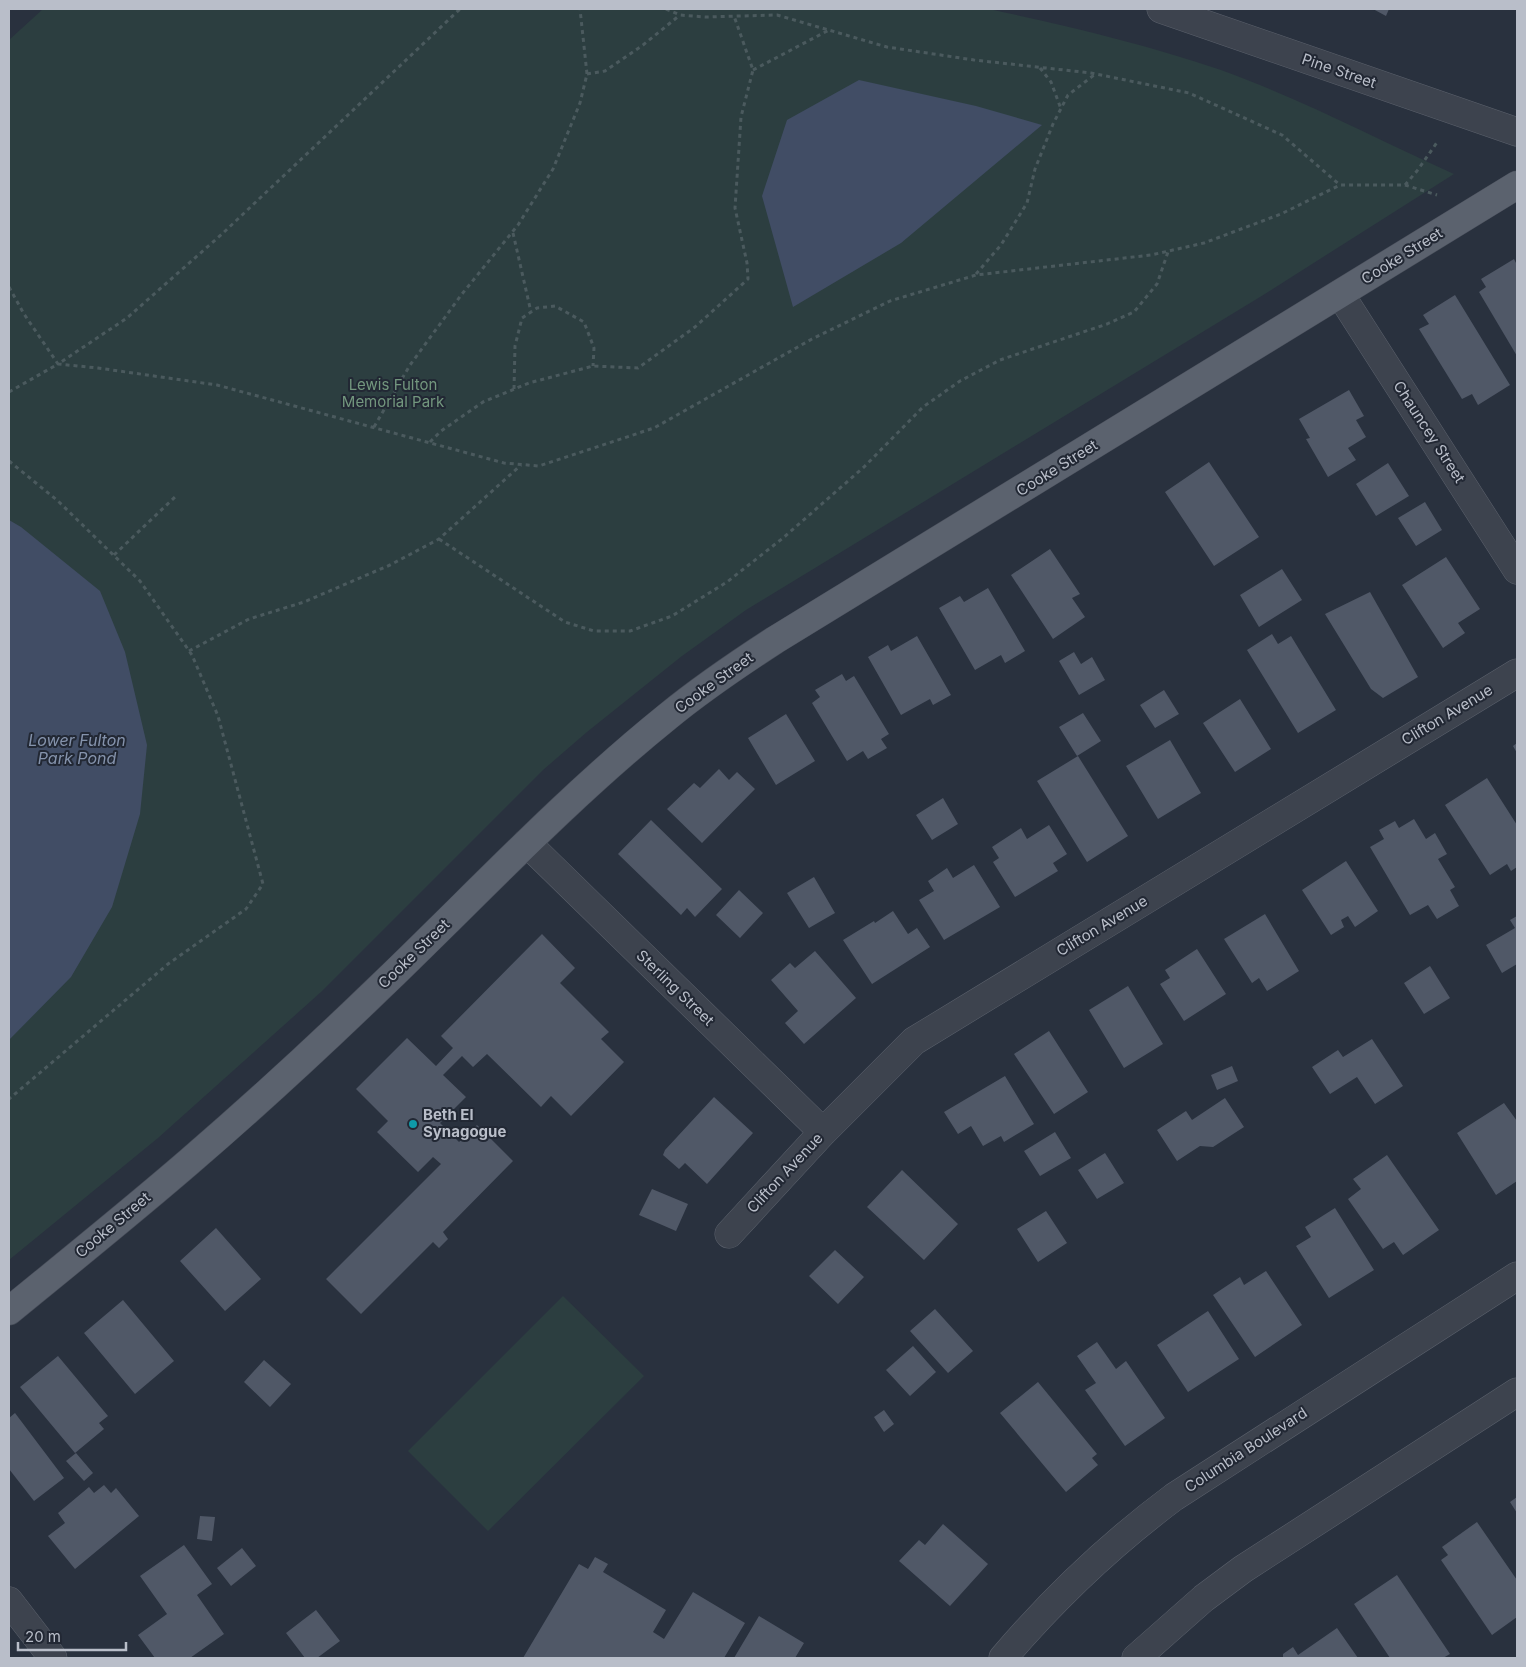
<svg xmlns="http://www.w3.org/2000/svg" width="1526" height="1667" viewBox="0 0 1526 1667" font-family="Inter,sans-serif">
<rect width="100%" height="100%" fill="#29313e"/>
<path fill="#2c3e40" d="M43,9H989C1068,26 1145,44 1221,70C1301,99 1377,139 1454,174L1260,297L746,610L682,656L587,732L543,770L321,992L158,1138L9,1260V40Z
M563,1296L644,1376L488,1531L408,1451Z"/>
<path fill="#414d65" d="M859,80L976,106L1042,125L901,243L793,307L762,196L787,120Z
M9,520L21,527L100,591L125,652L147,745L140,814L112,907L71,977L9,1040Z"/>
<path fill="#505867" d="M1373,9H1389L1386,16Z
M1514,259L1517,265V356L1479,292L1486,287L1481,279Z
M1455,295L1510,385L1478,405L1472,394L1462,399L1419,329L1429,324L1423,315Z
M1349,390L1364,416L1356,420L1366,437L1348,448L1356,460L1328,477L1306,439L1310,438L1299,419Z
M1209,462L1259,537L1214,566L1165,492Z
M1388,463L1409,496L1376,516L1356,484Z
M1425,502L1442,530L1416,546L1398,518Z
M1050,549L1080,594L1072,598L1085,617L1053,639L1011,575Z
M1446,557L1480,609L1458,623L1465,633L1443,648L1402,585Z
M1282,569L1302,600L1259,627L1240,595Z
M988,588L1025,651L1005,663L1001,655L975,670L939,608L960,596L964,602Z
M1370,592L1418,677L1383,698L1371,689L1325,614Z
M1272,634L1278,644L1291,636L1336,710L1298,733L1247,650Z
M917,636L951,695L933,705L930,699L901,715L868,657L888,645L891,651Z
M1074,652L1081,664L1092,657L1105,680L1079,695L1059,661Z
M842,674L846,681L854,676L889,734L881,739L887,748L868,759L863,751L847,761L812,703L820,697L815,690Z
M1164,690L1179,714L1155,728L1140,705Z
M1240,699L1271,749L1235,772L1203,723Z
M1083,713L1101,741L1077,756L1059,727Z
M786,714L815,761L776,785L748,738Z
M1170,740L1201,793L1158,819L1126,766Z
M1517,743V753L1513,746Z
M1078,756L1128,836L1087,862L1037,781Z
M719,769L729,780L737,772L755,789L702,843L667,809L694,783L700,788Z
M1487,778L1517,825V867L1511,871L1507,864L1490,875L1445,805Z
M943,798L958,824L932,840L916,815Z
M1414,819L1426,839L1435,833L1447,854L1438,859L1455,887L1450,890L1459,906L1437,919L1428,905L1410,915L1370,847L1384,839L1379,830L1395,821L1399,828Z
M651,820L722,889L695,917L687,908L681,915L618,854Z
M1049,825L1067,854L1053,863L1058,871L1015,897L993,862L999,858L992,847L1021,828L1027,839Z
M1346,861L1378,911L1355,927L1348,916L1341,920L1344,927L1331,935L1302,890Z
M974,865L1000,907L944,940L919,900L934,891L928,881L947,868L953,878Z
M814,877L835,913L809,928L787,893Z
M739,890L763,913L740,938L716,915Z
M893,911L908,934L917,928L930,947L872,984L843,940L874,921L875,923Z
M1265,914L1299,971L1267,991L1259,978L1252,983L1224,939Z
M1517,916V964L1502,973L1486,945L1515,928L1510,920Z
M542,934L575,968L560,983L609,1032L601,1039L624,1062L571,1116L551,1096L541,1107L487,1054L473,1067L462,1056L443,1075L466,1097L440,1123L459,1142L477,1125L513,1161L443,1232L448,1239L439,1248L433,1242L361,1314L326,1279L441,1164L433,1157L418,1172L377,1132L388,1121L356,1089L407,1038L436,1066L453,1048L441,1036Z
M1197,949L1226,994L1184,1021L1160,984L1170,978L1165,970Z
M815,951L856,998L804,1044L785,1023L798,1011L771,980L790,963L795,968Z
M1430,966L1450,998L1424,1014L1404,983Z
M1128,986L1163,1044L1124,1068L1089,1010Z
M1049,1031L1088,1092L1054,1114L1014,1054Z
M1372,1039L1403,1086L1375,1104L1357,1077L1330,1094L1312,1067L1338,1050L1343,1057Z
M1232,1066L1238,1081L1217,1090L1211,1075Z
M1005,1076L1034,1124L1004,1142L1001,1136L983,1146L971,1126L958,1134L944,1112Z
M714,1097L753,1133L707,1184L685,1163L679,1169L663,1155L665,1150Z
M1225,1098L1244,1127L1213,1147L1200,1146L1177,1161L1157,1130L1186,1111L1192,1120Z
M1504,1103L1517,1121V1181L1496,1195L1457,1133Z
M1055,1132L1071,1158L1040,1176L1024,1151Z
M1105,1153L1124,1183L1097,1199L1078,1170Z
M1387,1155L1439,1230L1403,1255L1394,1242L1383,1249L1348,1199L1361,1189L1353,1179Z
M902,1170L958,1224L924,1260L867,1207Z
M652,1189L688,1204L676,1231L639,1215Z
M1335,1208L1374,1270L1329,1298L1296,1246L1311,1237L1305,1227Z
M1046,1211L1067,1243L1038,1262L1017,1229Z
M216,1228L261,1279L225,1311L180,1261Z
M835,1250L864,1277L838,1304L809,1276Z
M1266,1271L1302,1325L1255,1357L1213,1295L1240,1277L1244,1285Z
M123,1300L174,1361L135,1394L84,1333Z
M935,1309L973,1351L948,1373L910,1331Z
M1208,1311L1239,1359L1188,1392L1157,1345Z
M1097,1342L1116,1369L1126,1361L1165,1418L1125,1446L1085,1390L1096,1383L1077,1356Z
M913,1346L936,1372L910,1396L886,1370Z
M58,1356L108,1416L99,1423L104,1429L75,1453L20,1387Z
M264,1360L291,1384L270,1407L244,1382Z
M1038,1382L1097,1454L1092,1458L1098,1465L1066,1492L1000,1413Z
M884,1410L894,1424L884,1432L874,1417Z
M15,1413L64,1478L34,1501L9,1469V1418Z
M76,1453L93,1473L84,1481L66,1461Z
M104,1485L111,1493L116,1488L139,1516L75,1569L48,1536L65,1523L58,1513L89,1487L94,1493Z
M1517,1497V1513L1510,1502Z
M200,1516L215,1517L212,1541L197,1539Z
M1477,1522L1517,1580V1617L1492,1635L1441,1560L1448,1555L1442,1547Z
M943,1524L988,1564L950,1606L899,1561L919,1540L925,1545Z
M184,1545L212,1584L197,1595L224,1634L190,1658H155L138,1635L167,1614L140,1576Z
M242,1548L256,1566L231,1586L217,1568Z
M595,1557L608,1564L603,1572L666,1610L653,1632L664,1639L693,1592L745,1623L724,1658H523L579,1564L588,1569Z
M1397,1575L1450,1654L1443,1658H1390L1354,1604Z
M316,1610L340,1641L317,1658H305L286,1633Z
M759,1616L804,1643L795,1658H734Z
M1337,1628L1358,1658H1283V1654L1293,1647L1298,1655Z"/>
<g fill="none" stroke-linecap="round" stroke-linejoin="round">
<defs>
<path id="minor" d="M1161,9L1517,132
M1340,294L1517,570
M527,843L823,1132
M729,1234L823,1132L914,1041L1517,673
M9,1601L53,1658
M1003,1658C1054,1598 1111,1544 1174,1497L1517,1276
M1136,1658L1204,1598L1243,1569L1517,1392"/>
<path id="major" d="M9,1311C70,1261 131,1212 190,1161C255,1105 318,1047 379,988C474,897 564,800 667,717C701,689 738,664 775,640L1517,185"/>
</defs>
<use href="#minor" stroke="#5b616c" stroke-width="29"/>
<use href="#major" stroke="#464c58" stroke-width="29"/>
<path stroke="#4b5a5e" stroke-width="3" stroke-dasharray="4 4" stroke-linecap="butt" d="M666,9L680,15L705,17L777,15L887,47L974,60L1091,73L1189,93L1282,135L1340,185
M1040,68L1051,82L1061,109
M753,70L829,30
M587,74L605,71L643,45L680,15
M1405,185L1437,195
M513,233L531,312
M976,274L1001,245L1027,203L1035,169L1053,124L1068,95L1094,75
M9,287L24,314L58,364L127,318L222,234L460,9
M514,389L515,346L522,318L537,308L555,306L584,322L594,348L593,366
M9,392L58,364L98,368L217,385L504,463L539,466L654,428L812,339L890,301L976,275L1151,255L1204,243L1281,214L1340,185H1405L1417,171L1438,141
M374,427L410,365L462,294L518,225L553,169L580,103L587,74L580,9
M430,442L441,431L483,402L529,383L593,366L638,368L695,327L748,279L747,263L735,208L741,117L753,70L734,16
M9,461L58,501L140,581L192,655L218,716L263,884L246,909L168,964L9,1099
M439,539L565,622L594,631H630L672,616L727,582L783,538L864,467L923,407L960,381L1000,360L1107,324L1134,312L1157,284L1168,252
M114,555L175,497
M189,651L249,619L304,602L390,565L439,539L521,465"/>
<use href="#minor" stroke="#3d434e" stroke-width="28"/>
<use href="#major" stroke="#5b626e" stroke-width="28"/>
</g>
<circle fill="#0f9aa8" stroke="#222834" stroke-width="2" cx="413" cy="1124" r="5"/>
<g text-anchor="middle" stroke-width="4" stroke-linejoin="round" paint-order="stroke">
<g font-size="15" fill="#b9bec9" stroke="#222834">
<text transform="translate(1339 71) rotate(19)" y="5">Pine Street</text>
<text transform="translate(1402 256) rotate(-32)" y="5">Cooke Street</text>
<text transform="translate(1429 432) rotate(57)" y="5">Chauncey Street</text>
<text transform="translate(1057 468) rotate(-32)" y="5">Cooke Street</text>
<text transform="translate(714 683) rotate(-36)" y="5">Cooke Street</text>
<text transform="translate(1447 715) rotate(-31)" y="5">Clifton Avenue</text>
<text transform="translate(1102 926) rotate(-31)" y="5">Clifton Avenue</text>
<text transform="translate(414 954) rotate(-44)" y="5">Cooke Street</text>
<text transform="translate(675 988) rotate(44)" y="5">Sterling Street</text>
<text transform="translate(785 1173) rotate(-47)" y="5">Clifton Avenue</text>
<text transform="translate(113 1225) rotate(-40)" y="5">Cooke Street</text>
<text transform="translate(1246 1450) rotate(-33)" y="5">Columbia Boulevard</text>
</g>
<g font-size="15" fill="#73977e" stroke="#222834">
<text x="393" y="390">Lewis Fulton<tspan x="393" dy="17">Memorial Park</tspan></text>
</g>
<g font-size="15" font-weight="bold" fill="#b9bec9" stroke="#222834" text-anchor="start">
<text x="423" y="1120">Beth El<tspan x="423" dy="17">Synagogue</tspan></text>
</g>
<g font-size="16" font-style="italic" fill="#8593ac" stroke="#222834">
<text x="77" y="746">Lower Fulton<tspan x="77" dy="18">Park Pond</tspan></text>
</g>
</g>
<rect width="1526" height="1667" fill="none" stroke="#b9bec9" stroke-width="20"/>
<path d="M18 1642v8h108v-8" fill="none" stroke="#b9bec9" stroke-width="2.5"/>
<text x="25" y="1642" font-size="15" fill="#b9bec9" stroke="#222834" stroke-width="4" paint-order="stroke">20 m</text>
</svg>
